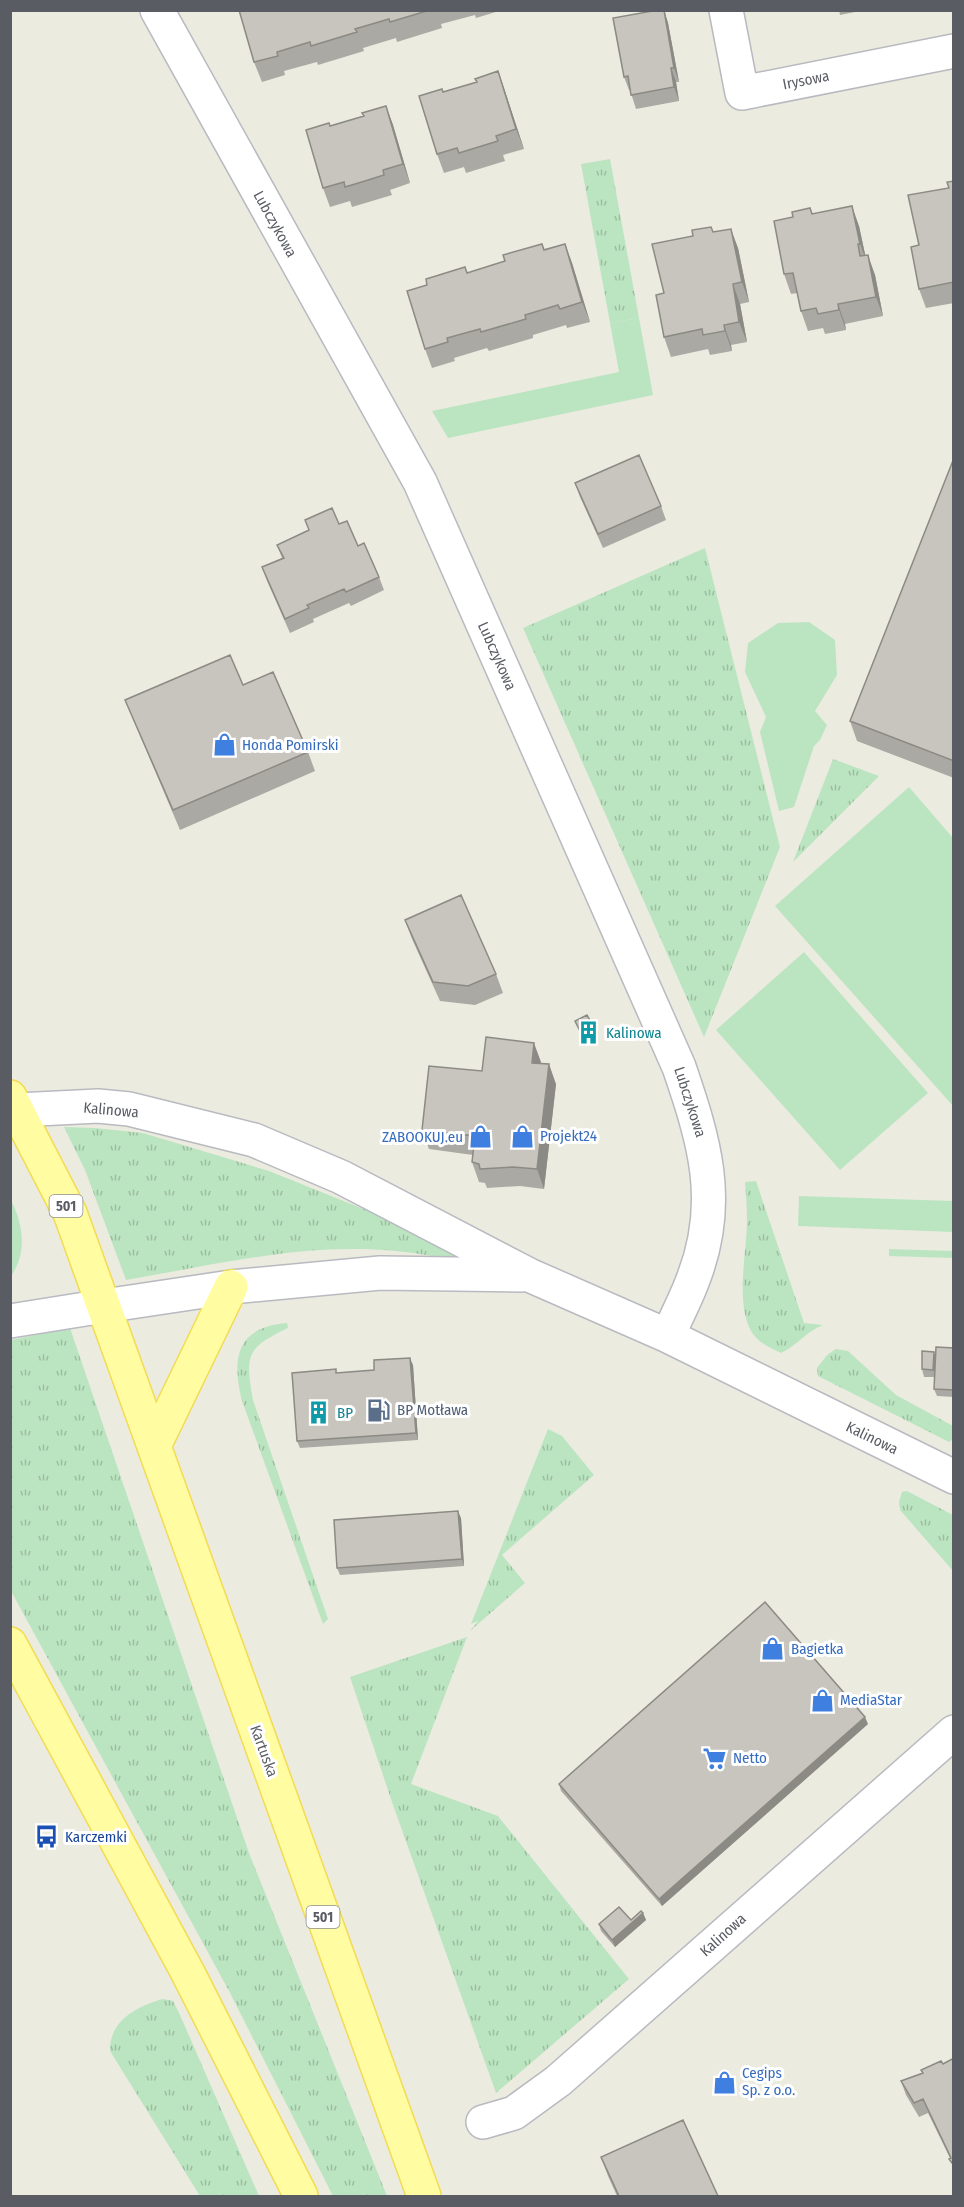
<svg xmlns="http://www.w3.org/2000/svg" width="964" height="2207" viewBox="0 0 964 2207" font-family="'Fira Sans Condensed',sans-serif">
<defs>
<pattern id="grass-tufts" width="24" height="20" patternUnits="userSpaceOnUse" patternTransform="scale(1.5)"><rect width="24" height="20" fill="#bbe5c1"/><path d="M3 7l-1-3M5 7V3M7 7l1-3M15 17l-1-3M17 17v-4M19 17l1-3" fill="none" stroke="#9bbda0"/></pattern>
</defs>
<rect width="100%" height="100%" fill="#ecebe0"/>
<path fill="url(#grass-tufts)" d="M610,159L639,318L610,323L581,164Z
M705,548L780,847L704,1037L523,628Z
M833,759L879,776L793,862Z
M64,1127L95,1128L143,1133L269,1171L463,1249L459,1260C438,1257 417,1253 395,1251C305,1242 215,1265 126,1280L85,1170Z
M756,1181L804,1323L823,1325C806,1331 797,1346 781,1353C770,1348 757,1342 751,1331C735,1301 747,1253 747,1220C747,1207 746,1195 745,1182Z
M287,1323L288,1328C246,1348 245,1355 253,1400L328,1619L323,1624L242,1401C231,1357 237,1327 287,1323Z
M70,1328L249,1853L387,2196H333L229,1991L11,1591V1340Z
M836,1349L848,1351L896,1395L953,1426V1439L949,1442L818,1376L817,1368L827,1355Z
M548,1429L562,1436L594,1475L502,1555L525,1583L470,1631L478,1621L471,1624Z
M907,1491L953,1515V1571L900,1510L899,1502L902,1492Z
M467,1637L411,1784L498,1816L629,1979L496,2093L393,1805L350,1677Z
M163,1999L173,2001L180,2015L259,2196H200L110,2051C109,2021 137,2006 163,1999Z"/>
<path fill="#bbe5c1" d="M639,318L653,395L448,438L432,411L619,372L610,323Z
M809,622L835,640L837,675L815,711L827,725L820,740L814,746L794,807L779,811L760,732L766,717L745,672L748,643L778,623Z
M909,787L953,838V1106L775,906Z
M804,952L928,1093L840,1170L716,1030Z
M799,1196L953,1201V1232L798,1226Z
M10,1198C23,1223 28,1252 11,1276Z
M889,1249L953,1251V1258L889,1256Z"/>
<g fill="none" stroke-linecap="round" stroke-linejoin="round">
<defs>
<path id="street" d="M157,10L420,482L679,1067C704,1140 723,1201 694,1277C687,1297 676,1317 668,1336
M726,10L742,93L954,51
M17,1110L98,1106L129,1109L254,1140L341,1177L529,1275L668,1336L954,1477
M104,1306L231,1287L380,1273L521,1275
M483,2122L514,2113L558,2081L954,1732"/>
<path id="secondary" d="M10,1321L104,1306"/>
<path id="primary" d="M10,1097L70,1213L424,2196
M154,1446L231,1287
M10,1644L188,1973L301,2196"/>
</defs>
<use href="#street" stroke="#b8bac0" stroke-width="36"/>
<use href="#secondary" stroke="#b9bbc2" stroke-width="36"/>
<use href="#primary" stroke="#f3db52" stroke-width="36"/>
<use href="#street" stroke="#fff" stroke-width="33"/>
<use href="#secondary" stroke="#fff" stroke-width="33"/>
<use href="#primary" stroke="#fffca2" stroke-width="33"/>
</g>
<path fill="#aba9a3" d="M239,10H499V11L476,18L475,15L441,24L442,28L397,42L396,38L363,48L364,51L318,65L317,62L284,71L285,75L262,82L254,62Z
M664,10L668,23L679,82H676L679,101L636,109L630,90H629L624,77Z
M839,10H865L840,15Z
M498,71L524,149L503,155L505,161L466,173L464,167L444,173L437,154L444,92L476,82Z
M386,106L393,125L410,183L390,190L392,195L352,207L350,201L330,207L323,188L329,123L330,126L364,116Z
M954,181V303L926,308L919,289L949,188Z
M810,208L812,214L859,226L865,255L875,275L883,316L845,324L846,330L825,334L823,328L808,331L801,311L797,293L791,294L784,274L793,217Z
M713,232L738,248L749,302L740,304L747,342L731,345L732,351L710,355L708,349L671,357L664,337V293Z
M542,244L544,249L565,244L572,263L590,322L567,328L566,325L533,335V338L489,351L487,348L454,358L455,361L432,368L425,349L467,273L505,261Z
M954,458V778L857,741L850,721Z
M575,483L661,506L666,520L603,548L580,497Z
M305,520L339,524L358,546L379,577L384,590L351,606L349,603L313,619L314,622L290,633L267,581L262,567L282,558L277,545L309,530Z
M243,685L308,752L315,771L180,830L133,719L125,700Z
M405,920L496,974L503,993L475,1005L440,1001L412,939Z
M575,1021L596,1031L598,1038L586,1045Z
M541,1062V1064L556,1084L544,1189L520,1186L487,1188L485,1183L479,1182L472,1162L473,1155L429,1149L422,1130L482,1071Z
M954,1348V1397L937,1396L934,1389L935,1377H924L922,1369L936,1357Z
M413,1365L418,1440L300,1448L297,1441L337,1373L374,1370Z
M461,1518L464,1566L340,1575L337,1568Z
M868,1724L662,1906L561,1791L559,1784Z
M643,1913L646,1920L615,1947L601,1931L599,1924L631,1920Z
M954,2058V2170L950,2158L928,2113L919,2117L906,2095L901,2081L923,2073Z
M601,2157L718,2196H617L608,2176Z"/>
<path fill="#8b8a84" d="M664,10L668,23L679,82L674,68Z
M671,68L676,82L679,101L674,87Z
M498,71L505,91L524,149L516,129Z
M386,106L393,125L410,183L403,164Z
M852,206L859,226L867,263L860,244Z
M731,229L738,248L749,302L742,282Z
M565,244L572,263L590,322L582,302Z
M868,255L875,275L883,316L876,297Z
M733,284L740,304L747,342L739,322Z
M838,304L845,324L846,330L839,310Z
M724,325L731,345L732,351L725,331Z
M534,1043L541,1062L539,1082L532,1063Z
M549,1064L556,1084L544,1189L537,1169Z
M934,1352L936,1359V1377L933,1370Z
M410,1358L413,1365L418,1440L416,1433Z
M458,1511L461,1518L464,1566L462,1559Z
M865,1717L868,1724L662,1906L659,1899Z
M643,1913L646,1920L615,1947L612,1940Z"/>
<path fill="#c7c5bd" stroke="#8b8a84" stroke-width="1.5" d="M239,10H430L390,22L389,19L355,29L357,32L311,46L310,42L277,52L278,56L254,62Z
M658,10H664L674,68H671L674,87L631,95L628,76L624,77L613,18Z
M498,71L516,129L496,136L498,141L459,153L457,148L437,154L419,96L442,89L443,92L477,82L475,79Z
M386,106L403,164L383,170L384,175L365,181L345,187L344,182L323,188L306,130L329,123L330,126L364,116L362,113Z
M954,181V282L919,289L911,247L919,245L908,195L949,188L947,182Z
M852,206L860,244H858L860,256L868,255L876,297L838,304L839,310L818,314L816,308L801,311L793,273L784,274L774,221L793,217L792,212L810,208L812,214Z
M711,227L713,232L731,229L742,282L733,284L739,322L724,325L725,331L703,335L702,329L664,337L656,295L664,293L652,244L693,236L692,230Z
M542,244L544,250L565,244L582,302L560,309L558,305L525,315L526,319L481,332L480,329L447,338L448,342L425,349L407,291L427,285L426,279L465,267L467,273L505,261L503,255Z
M639,455L661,506L598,534L575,483Z
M954,458V761L850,721Z
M332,508L339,524L347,521L358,546L364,543L379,577L346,592L344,589L307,605L309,608L285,619L262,567L284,558L277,545L309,530L305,520Z
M230,655L243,685L273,672L308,752L173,810L125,700Z
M461,895L496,974L468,986L433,982L405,920Z
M587,1015L596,1031L583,1037L575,1021Z
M486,1037L534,1043L532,1063L549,1064L537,1169L513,1167L480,1169L479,1164L472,1162L475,1136L422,1130L429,1066L482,1071Z
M936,1347L954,1348V1390L934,1389Z
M922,1351L934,1352L933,1370L922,1369Z
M410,1358L416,1433L297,1441L292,1373L336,1369V1373L374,1370V1360Z
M458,1511L462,1559L337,1568L334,1520Z
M765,1602L865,1717L659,1899L559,1784Z
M619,1907L631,1920L641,1911L643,1913L612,1940L599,1924Z
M954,2058V2163H952L949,2159L951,2158L923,2099L914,2103L901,2081L923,2073L921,2070L941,2061L943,2064Z
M683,2120L718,2196H619L601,2157Z"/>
<defs>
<symbol id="shop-bare" viewBox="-9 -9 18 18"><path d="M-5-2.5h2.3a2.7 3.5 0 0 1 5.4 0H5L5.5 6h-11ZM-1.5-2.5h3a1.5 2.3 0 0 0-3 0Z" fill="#3f7fe0" stroke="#fff" stroke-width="2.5" paint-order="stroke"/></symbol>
<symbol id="building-bare" viewBox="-9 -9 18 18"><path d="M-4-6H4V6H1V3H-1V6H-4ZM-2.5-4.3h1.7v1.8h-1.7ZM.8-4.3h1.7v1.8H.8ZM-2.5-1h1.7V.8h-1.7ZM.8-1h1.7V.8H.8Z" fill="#0f9aa8" stroke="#fff" stroke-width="2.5" paint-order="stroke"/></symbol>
<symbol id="fuel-bare" viewBox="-9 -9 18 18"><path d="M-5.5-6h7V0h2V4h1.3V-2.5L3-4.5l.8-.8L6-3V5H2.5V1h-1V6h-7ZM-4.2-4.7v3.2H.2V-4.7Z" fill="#5c6f8a" stroke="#fff" stroke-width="2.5" paint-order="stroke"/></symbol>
<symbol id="supermarket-bare" viewBox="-9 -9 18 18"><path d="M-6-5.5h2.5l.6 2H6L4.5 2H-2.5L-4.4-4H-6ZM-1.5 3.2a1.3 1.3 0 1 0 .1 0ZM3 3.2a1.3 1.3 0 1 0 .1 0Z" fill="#3f7fe0" stroke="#fff" stroke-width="2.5" paint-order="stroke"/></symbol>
<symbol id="bus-bare" viewBox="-9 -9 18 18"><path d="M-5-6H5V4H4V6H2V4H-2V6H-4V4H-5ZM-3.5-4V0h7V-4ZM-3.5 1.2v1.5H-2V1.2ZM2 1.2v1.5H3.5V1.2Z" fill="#1a4fb4" stroke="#fff" stroke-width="2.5" paint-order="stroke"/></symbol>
</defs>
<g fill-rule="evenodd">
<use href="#shop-bare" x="208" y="728" width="33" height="33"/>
<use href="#building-bare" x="572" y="1016" width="33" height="33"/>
<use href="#shop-bare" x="506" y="1120" width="33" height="33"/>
<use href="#shop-bare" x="464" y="1120" width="33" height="33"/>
<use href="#fuel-bare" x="362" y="1394" width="33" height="33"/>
<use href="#building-bare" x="302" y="1396" width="33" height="33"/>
<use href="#shop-bare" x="756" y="1632" width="33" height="33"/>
<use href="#shop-bare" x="806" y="1684" width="33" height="33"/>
<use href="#supermarket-bare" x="698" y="1742" width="33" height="33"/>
<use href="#bus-bare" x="30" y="1820" width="33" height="33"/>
<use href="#shop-bare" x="708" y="2066" width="33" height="33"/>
</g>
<g text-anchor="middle" stroke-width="6" stroke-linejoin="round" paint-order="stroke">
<g fill="#fff" stroke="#8b8d91" stroke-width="1.5">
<rect x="49.5" y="1195" width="33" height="22" rx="4.5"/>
<rect x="306.5" y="1906" width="33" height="22" rx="4.5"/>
</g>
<g font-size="14" font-weight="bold" fill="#595c62">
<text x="66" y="1211">501</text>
<text x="323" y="1922">501</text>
</g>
<g font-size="15" fill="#595c62" stroke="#fff">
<text transform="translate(806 80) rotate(-11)" y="5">Irysowa</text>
<text transform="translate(275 224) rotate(61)" y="5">Lubczykowa</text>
<text transform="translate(497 656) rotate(66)" y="5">Lubczykowa</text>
<text transform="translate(690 1102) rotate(72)" y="5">Lubczykowa</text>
<text transform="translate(111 1110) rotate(5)" y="5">Kalinowa</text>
<text transform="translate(872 1438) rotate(26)" y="5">Kalinowa</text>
<text transform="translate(264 1751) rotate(70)" y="5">Kartuska</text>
<text transform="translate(723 1935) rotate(-42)" y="5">Kalinowa</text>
</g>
<g font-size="15" fill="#366cbe" stroke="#fff" text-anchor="start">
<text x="242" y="750">Honda Pomirski</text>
<text x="540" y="1141">Projekt24</text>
<text x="463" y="1142" text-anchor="end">ZABOOKUJ.eu</text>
<text x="791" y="1654">Bagietka</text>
<text x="840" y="1705">MediaStar</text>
<text x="733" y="1763">Netto</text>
<text x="742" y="2078">Cegips<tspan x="742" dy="17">Sp. z o.o.</tspan></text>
</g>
<g font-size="15" fill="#0d838f" stroke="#fff" text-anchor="start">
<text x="606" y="1038">Kalinowa</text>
<text x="337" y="1418">BP</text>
</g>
<g font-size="15" fill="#4e5e75" stroke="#fff" text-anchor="start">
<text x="397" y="1415">BP Motława</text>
</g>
<g font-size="15" fill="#164399" stroke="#fff" text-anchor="start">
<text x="65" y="1842">Karczemki</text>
</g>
</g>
<rect width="964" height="2207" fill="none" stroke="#595c62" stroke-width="24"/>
</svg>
